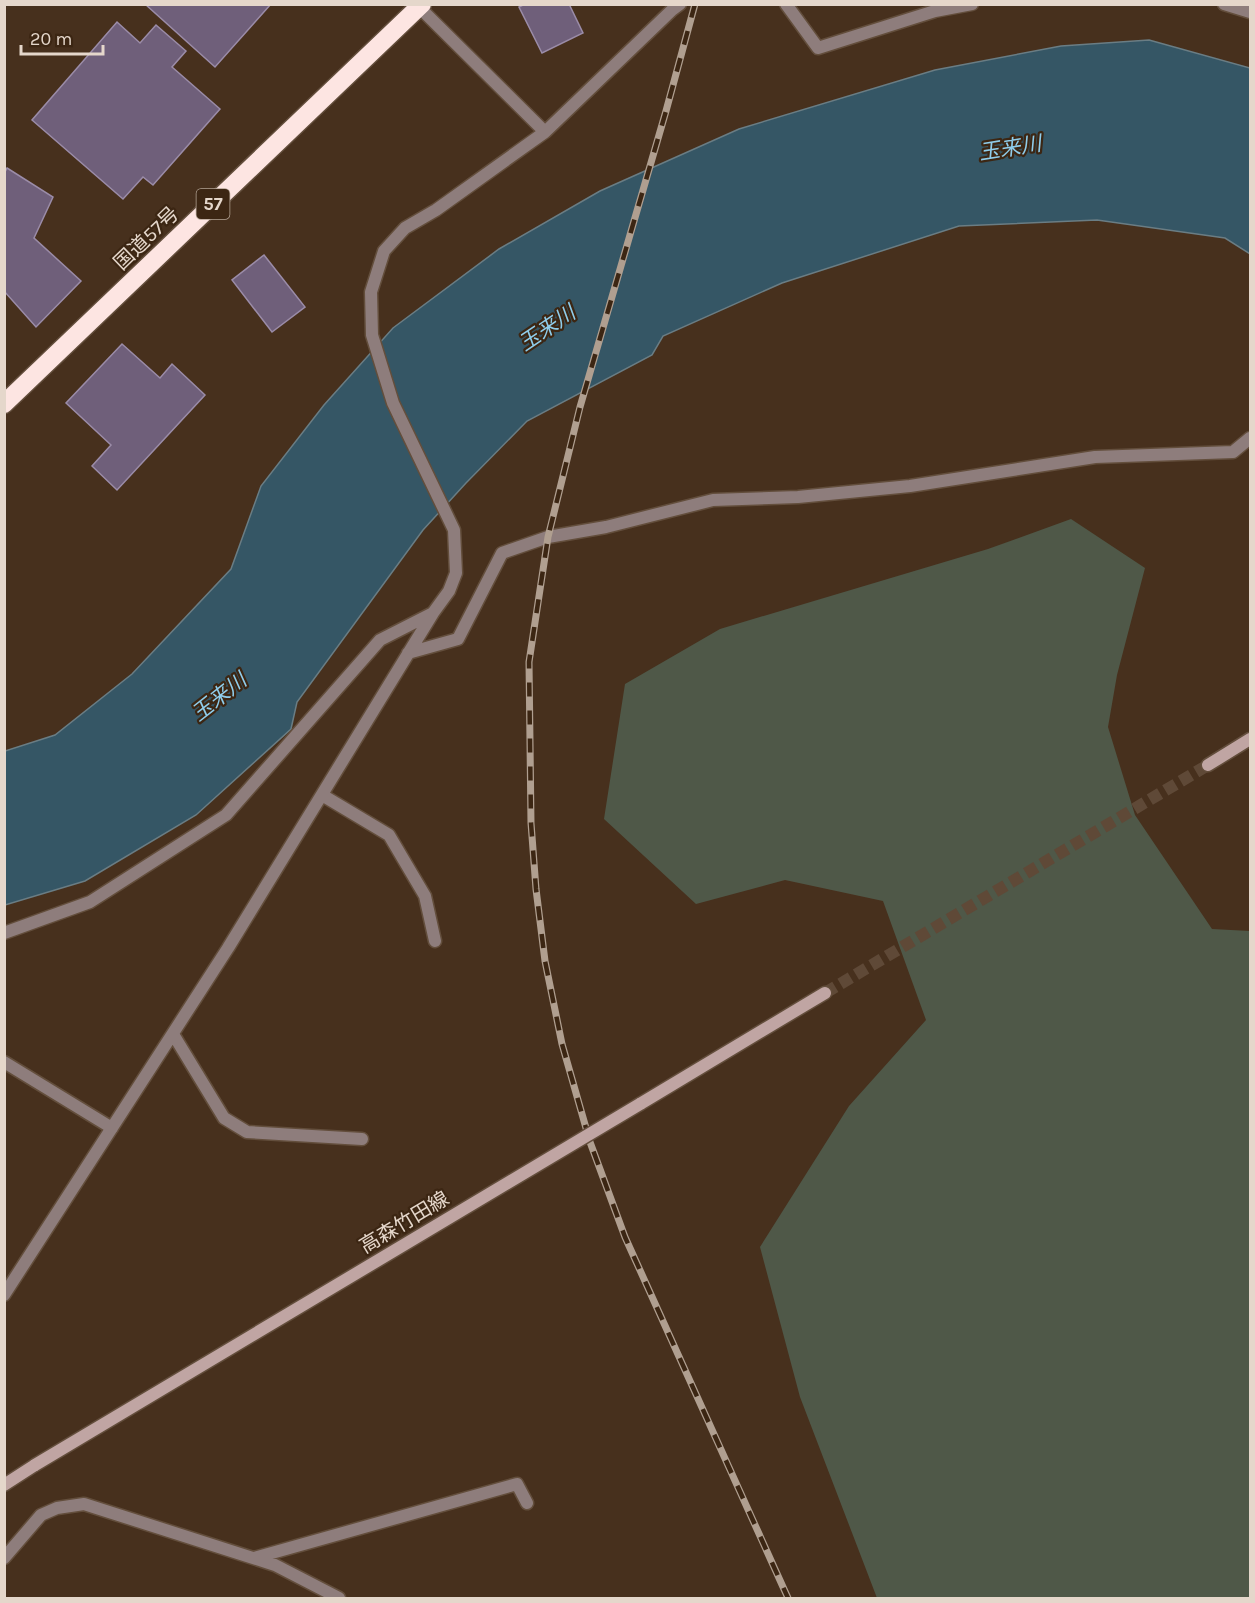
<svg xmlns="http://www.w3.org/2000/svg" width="1255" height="1603" viewBox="0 0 1255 1603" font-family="Karla,'Noto Sans JP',sans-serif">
<rect width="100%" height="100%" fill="#47301d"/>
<path fill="#4f5848" d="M1071,519L1145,568L1117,675L1108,727L1135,815L1212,929L1250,931V1598H877L800,1397L760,1247L849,1106L926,1020L883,901L785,880L696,904L604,819L625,684L720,629L988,549Z"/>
<path fill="#355665" stroke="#6a7d84" stroke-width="1.5" d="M1149,40L1250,68V254L1225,238L1097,220L959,226L782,283L663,336L652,355L527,421L466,483L423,530L297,702L291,729L196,815L85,881L5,905V751L55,735L132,674L231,569L261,486L324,405L393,328L499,249L600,191L739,129L935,70L1061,46Z"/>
<path fill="#6f5f7a" stroke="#9b8ca8" stroke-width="1.5" d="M145,4H271L215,67Z
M525,4H569L583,33L542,53L519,7Z
M117,22L140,43L156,25L186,51L172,67L220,109L153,185L143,177L123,199L32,120Z
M7,168L53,197L34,238L81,281L36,327L4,291V174Z
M264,255L305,307L272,332L232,280Z
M122,344L160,378L172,364L205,395L117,490L92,466L111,445L66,403Z"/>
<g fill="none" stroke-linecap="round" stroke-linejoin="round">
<path stroke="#5f4937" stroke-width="12" stroke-dasharray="12 6" stroke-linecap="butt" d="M825,993L1208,765"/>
<defs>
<path id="street" d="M786,4L818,48L935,11L972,4
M1224,4L1250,12
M419,7L545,132
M408,653L458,639L502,553L548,537L606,527L713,500L798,497L910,486L1095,457L1233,452L1250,438
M322,795L389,835L425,896L435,941
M4,933L90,902L226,815L380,640L433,613
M173,1034L224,1118L247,1132L362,1139
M4,1062L112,1128
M4,1295L228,948L433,613L449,591L456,573L454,530L393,403L372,335L371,292L384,251L405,228L436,210L545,132L672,10L680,4
M4,1558L41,1515L57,1508L84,1504L275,1565L339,1598
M254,1558L517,1484L527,1503"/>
<path id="secondary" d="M1208,765L1250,739
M640,1104L825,993
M4,1485L35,1465"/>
<path id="highway" d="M4,404L422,4"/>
</defs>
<use href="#street" stroke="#634e3c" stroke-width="15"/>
<use href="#secondary" stroke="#634e3c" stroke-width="15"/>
<use href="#highway" stroke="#634e3c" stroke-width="21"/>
<use href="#street" stroke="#8e7d7c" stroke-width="12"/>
<use href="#secondary" stroke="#c0a5a3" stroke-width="12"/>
<use href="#highway" stroke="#fde5e2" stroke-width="18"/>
<defs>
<path id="rail" d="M695,4L666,111L580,407L548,537L529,662L531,823L536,889L545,961L562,1044L590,1142L625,1237L788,1598"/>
</defs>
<use href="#rail" stroke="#b09f90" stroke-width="7"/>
<use href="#rail" stroke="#3c2613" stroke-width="4.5" stroke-dasharray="14" stroke-linecap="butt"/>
<defs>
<path id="secondary-bridge" d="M35,1465L640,1104"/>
</defs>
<use href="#secondary-bridge" stroke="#634e3c" stroke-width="15" stroke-linecap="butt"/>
<use href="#secondary-bridge" stroke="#c0a5a3" stroke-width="12"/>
</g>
<g text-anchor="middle" stroke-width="4.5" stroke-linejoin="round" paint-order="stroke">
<rect fill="#3c2613" stroke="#b2a294" stroke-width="1.5" x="196.5" y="189" width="33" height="30" rx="4.5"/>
<g font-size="18" font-weight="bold" fill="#e5d7cb">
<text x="213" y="210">57</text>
</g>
<g font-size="20" fill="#e5d7cb" stroke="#3c2613">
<text transform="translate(146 238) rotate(-44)" y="7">国道57号</text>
<text transform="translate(404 1222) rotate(-31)" y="7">高森竹田線</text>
</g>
<g font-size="21" font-style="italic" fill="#8fcdeb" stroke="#3c2613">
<text transform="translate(1010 148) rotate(-9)" y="7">玉来川</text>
<text transform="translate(547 328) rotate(-34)" y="7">玉来川</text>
<text transform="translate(219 697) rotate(-38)" y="7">玉来川</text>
</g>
</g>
<rect width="1255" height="1603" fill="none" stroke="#e5d7cb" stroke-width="12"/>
<path d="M21 45v9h82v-9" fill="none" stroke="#e5d7cb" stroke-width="3"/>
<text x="30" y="45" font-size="18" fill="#e5d7cb" stroke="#3c2613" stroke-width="4.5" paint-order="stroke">20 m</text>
</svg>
